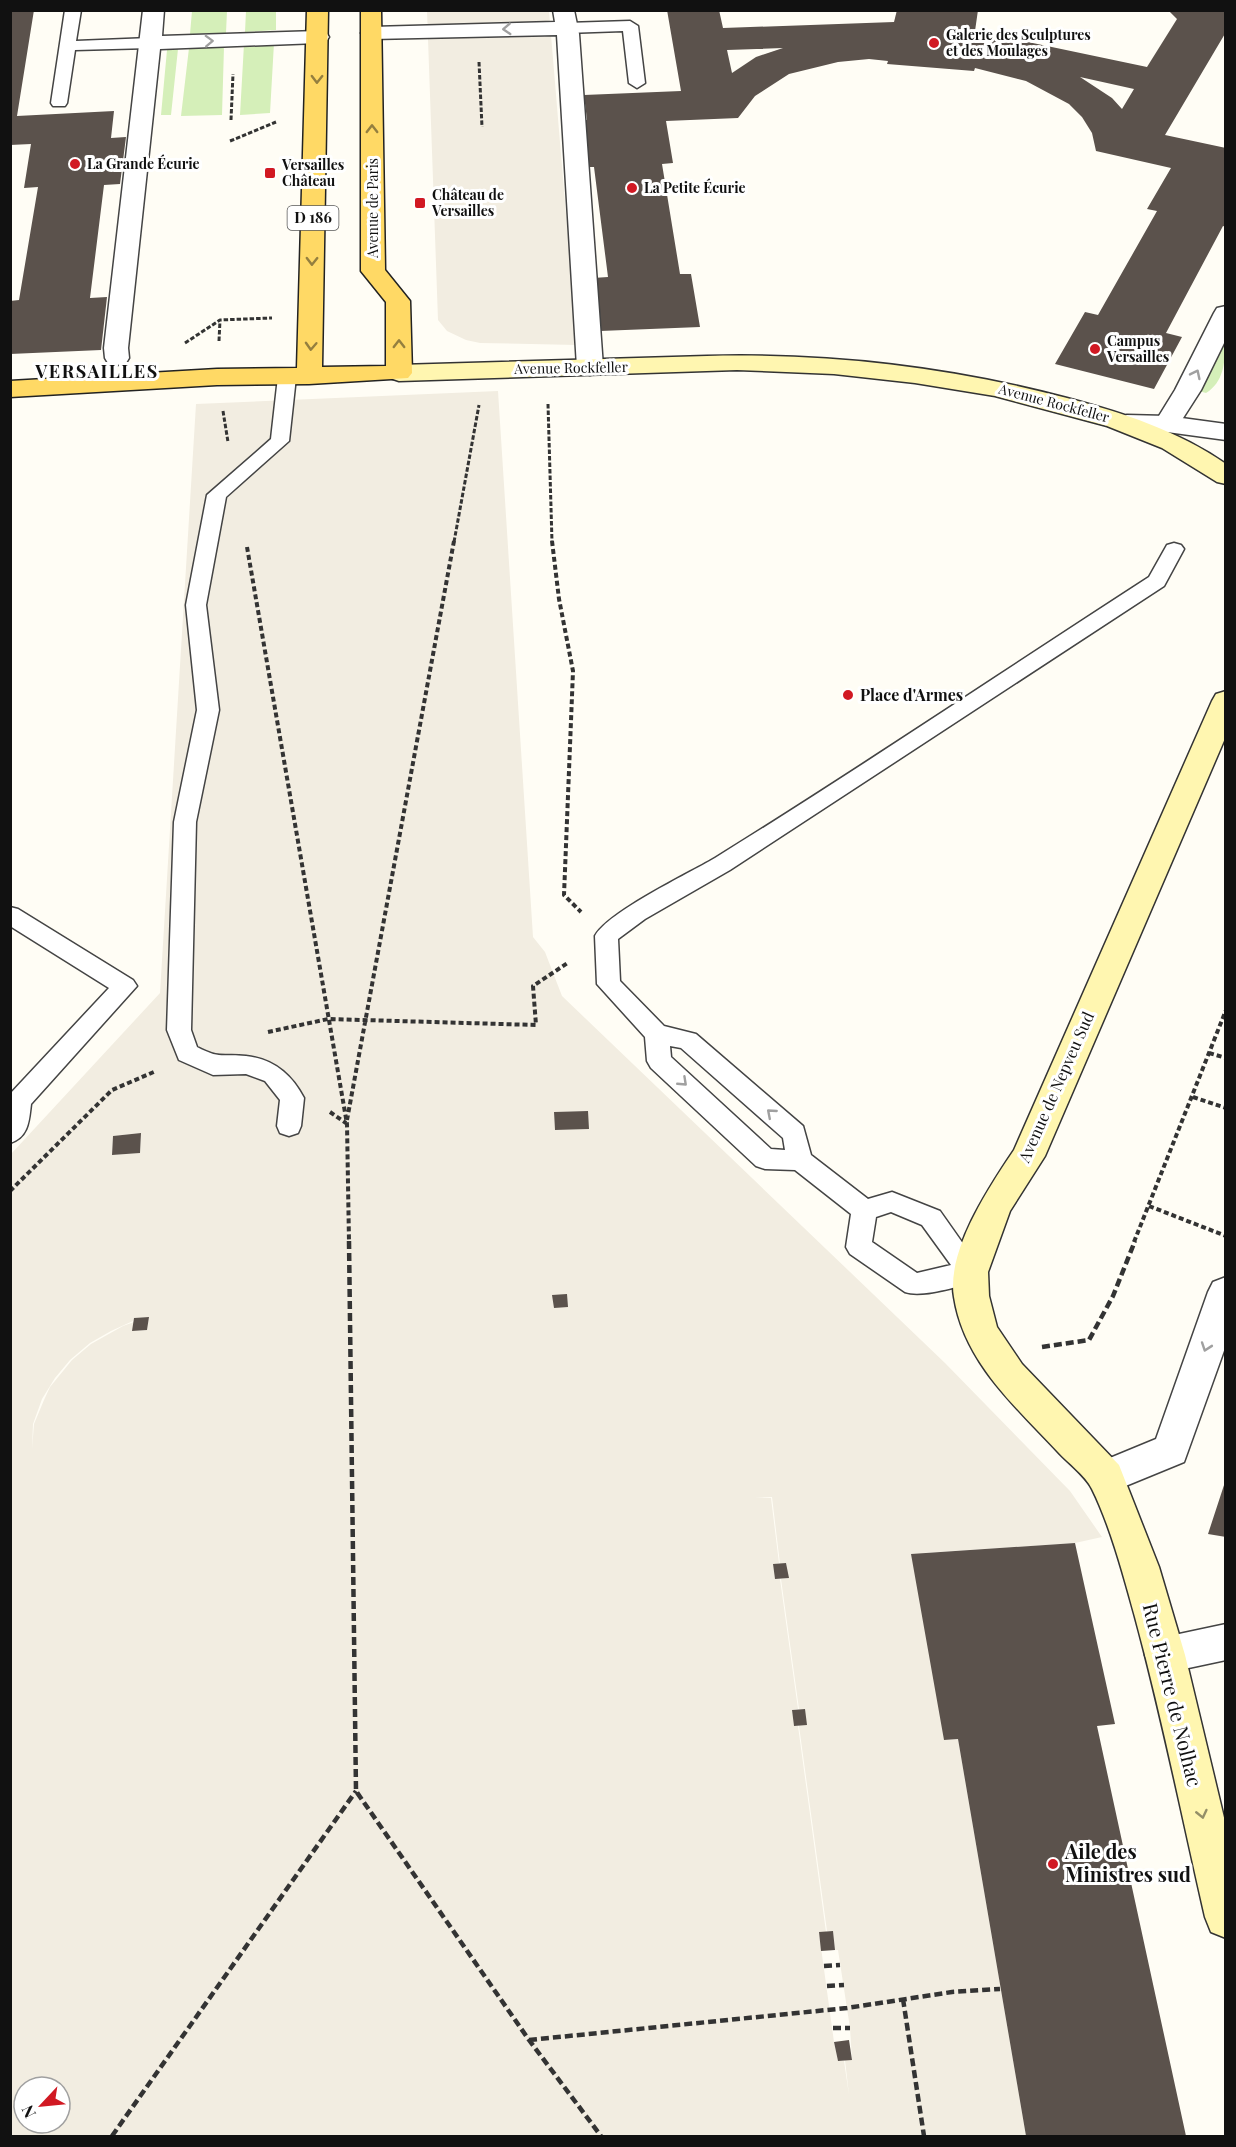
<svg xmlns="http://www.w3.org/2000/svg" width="1236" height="2147" viewBox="0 0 1236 2147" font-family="'Playfair Display',serif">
<rect width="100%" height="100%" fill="#fffdf5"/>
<path fill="#d5efb9" d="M192,11H227L226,33L190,34Z
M246,11H276V30L245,32Z
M274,43L270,113L240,115L244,44Z
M224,47L222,115L181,116L189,48Z
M178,49L171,115H161L167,50Z
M1225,333C1225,355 1227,380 1206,393L1195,390Z"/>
<path fill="#f2ede1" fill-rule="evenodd" d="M427,11H549L577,345L480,343L466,340L447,331L438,320Z
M498,391L533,937L545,952L562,996L945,1363L1070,1491L1102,1537L1075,1543L924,1553L944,1740L958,1739L1026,2136H11V1154L160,993L196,404ZM588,1111V1129L555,1130L554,1112ZM141,1133L140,1153L112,1155L113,1136ZM149,1317L147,1330L133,1331L134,1322L123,1326L91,1344L72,1360L50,1387L44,1400L34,1424L32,1449L33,1424L42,1399L55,1378L70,1360L90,1343L111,1331L133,1321L134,1318ZM772,1497L780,1564L786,1563L788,1578L781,1579L799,1709H805L799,1726L827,1931H833L835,1950H838L850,2028L852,2060H845L849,2095L844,2061H838L834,2042L819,1933L826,1932L798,1726H794L792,1710L798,1709L780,1579H775L773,1565L779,1563L771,1498H755ZM24,2087H60V2123H24Z"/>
<path fill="#5b524c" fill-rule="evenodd" d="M10,10H34L17,116L114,111L111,138L126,137L120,184L104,185L90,298L107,297L101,350L10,354V301L19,300L38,187L24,188L31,144L10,145Z
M667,10H719L723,28L894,22L897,10H978L975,31L1147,67L1177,19L1168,10H1226V32L1165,135L1226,148V227L1223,226L1166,333L1182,337L1154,389L1055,364L1085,312L1098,315L1157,211L1147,209L1171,168L1096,151L1092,133L1082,117L1069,104L1026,81L975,68L974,71L887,64L888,61L869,59L838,62L789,74L755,96L738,118L666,121L673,163L662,164L680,274H691L700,327L600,331L593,278L608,277L594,167H579L573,121L587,120L584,95L681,91ZM783,48L756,57L732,73L727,50ZM1080,77L1134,89L1122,109L1112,98Z
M588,1111L589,1129L555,1130L554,1112Z
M141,1133L140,1153L112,1155L113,1136Z
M567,1294L568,1307L554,1308L552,1295Z
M149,1317L147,1330L132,1331L134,1318Z
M1225,1482H1226V1537L1208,1534Z
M1075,1543L1115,1724L1097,1726L1186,2136H1026L958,1739L944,1740L911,1554Z
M786,1563L789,1578L775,1579L773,1564Z
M805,1709L807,1725L794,1726L792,1710Z
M833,1931L835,1950L821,1951L819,1932Z
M849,2040L852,2060L838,2061L834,2042Z"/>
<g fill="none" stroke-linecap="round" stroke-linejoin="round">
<defs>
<path id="service" d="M65,10H81L76,41L150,38L158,43L150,48L75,50L67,103L65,106H53L51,103Z
M630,21L638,26L645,83L637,88L629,83L623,31L566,33L558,28L566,23Z
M287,372L293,373L296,377L289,441L226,497L206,605L219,710L196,822L191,1030L197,1047C222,1060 222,1053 246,1056C274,1059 292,1075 304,1098L301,1126L298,1133L289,1136L280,1133L277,1126L280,1100L265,1081L246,1074L213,1075L179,1060L167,1030L174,822L197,710L186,605L207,495L271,439L278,377L281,373Z
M1174,543L1181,545L1184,549L1164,586L730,870L645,919L618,939L620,981L664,1026L696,1034L803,1126L811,1155L868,1199L892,1192L940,1211L983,1272L979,1280C961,1286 922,1298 905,1292L850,1254L846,1247L851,1214L795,1170L765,1169L756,1166L651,1068L647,1061L645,1037L597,984L595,936C608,912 688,874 715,858C862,767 1005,670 1149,577L1167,545ZM670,1046L681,1048L783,1138L785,1150L771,1149L671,1057ZM891,1212L922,1225L951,1265L917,1273L872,1242L876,1217Z
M10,907L18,909L133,980L137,986L31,1104C29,1120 29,1137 10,1143V1094L109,988L10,926Z"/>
<path id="minor" d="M143,10H164L162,36L318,31L326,32L329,37L326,42L318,43L160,49L128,348L129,358L126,363L117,365L108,363L105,358L104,348Z
M553,10H574L579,34L603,367L599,372L590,375L581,372L577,367L557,35L372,39L364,38L361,33L364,28L372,27L555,22Z
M1226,306V339L1201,390L1176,429L1167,432L1158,429L1154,424L1175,390L1214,313L1217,308Z
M1226,1277V1345L1184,1462L1106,1494L1093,1489L1087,1477L1093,1465L1156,1439L1208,1292L1213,1282Z
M1226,1624V1660L1165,1673L1151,1668L1145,1655L1151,1642L1165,1637Z"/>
<path id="tertiary" d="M1127,415L1167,416L1226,424V440L1167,432L1118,428L1114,423L1118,418Z"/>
<path id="secondary" d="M707,356C828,353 950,367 1067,398C1123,413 1177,430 1226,464V484L1217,482L1162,448L1107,426L995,396L915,383L834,374L737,370L399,381L390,378L386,373L390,368L399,365Z
M1226,691V736L1045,1156L1010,1211L988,1272L989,1296L997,1327L1022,1364L1119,1465L1159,1567L1185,1655L1226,1826V1938L1211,1932L1205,1917C1182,1817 1162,1716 1135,1617C1124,1577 1110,1525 1092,1489C1085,1475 1068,1463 1058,1452C1015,1406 964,1362 954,1297C946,1252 989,1187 1014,1150L1212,701L1216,694Z"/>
<path id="primary" d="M307,10H328L322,367L386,366V302L361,271V10H381L385,270L410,301L412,373L408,378L309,384L217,385L10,397V381L217,369L297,368Z"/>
</defs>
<use href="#service" stroke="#444" stroke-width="3"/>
<use href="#minor" stroke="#444" stroke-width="3"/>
<use href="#tertiary" stroke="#444" stroke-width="3"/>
<use href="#secondary" stroke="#333" stroke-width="3"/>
<use href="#primary" stroke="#222" stroke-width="3"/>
<path stroke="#333" stroke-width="3" stroke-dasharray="4.5 2" stroke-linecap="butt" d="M479,62L482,127
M231,120L233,74
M230,141L276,122
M219,341L220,320
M185,343L220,320L272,318
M548,404L552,542
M223,411L228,442
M454,542L479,405"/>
<path stroke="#333" stroke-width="4" stroke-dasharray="5 3" stroke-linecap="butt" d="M552,541L559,599L573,671L564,895L581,912
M247,547L347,1124L349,1242
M268,1032L328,1019L536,1025L533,986L569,962
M1209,1053L1226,1058
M1193,1097L1226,1108
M330,1112L346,1123
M347,1120L454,541
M10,1191L112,1090L156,1071
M1149,1206L1226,1236
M1134,1242L1226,1010"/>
<path stroke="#333" stroke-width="4.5" stroke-dasharray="8 4" stroke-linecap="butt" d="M349,1241L356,1791L529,2040L601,2136
M1042,1347L1089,1340L1113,1296L1135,1241
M824,1966L840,1965
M827,1986L844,1985
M903,1999L924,2136
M833,2028H850
M529,2040L847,2008L952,1992L1000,1989
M112,2136L356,1791"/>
<use href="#service" fill="#fff" fill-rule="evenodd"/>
<use href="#minor" fill="#fff" fill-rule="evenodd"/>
<use href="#tertiary" fill="#fff" fill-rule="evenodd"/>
<use href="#secondary" fill="#fff6b0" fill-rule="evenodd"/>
<use href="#primary" fill="#ffd965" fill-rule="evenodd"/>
</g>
<defs><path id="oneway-chevron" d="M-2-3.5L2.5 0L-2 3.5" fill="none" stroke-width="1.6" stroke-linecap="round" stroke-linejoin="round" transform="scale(1.5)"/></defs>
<g stroke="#a0a0a0">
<use href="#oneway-chevron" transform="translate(507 29) rotate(177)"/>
<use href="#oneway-chevron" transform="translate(209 41) rotate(-2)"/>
<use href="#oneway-chevron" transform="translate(1196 374) rotate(-64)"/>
<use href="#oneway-chevron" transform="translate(683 1082) rotate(43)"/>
<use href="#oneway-chevron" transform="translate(771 1113) rotate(-139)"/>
<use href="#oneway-chevron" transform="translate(1206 1347) rotate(109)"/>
</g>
<g stroke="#947f3f">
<use href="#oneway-chevron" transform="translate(317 79) rotate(91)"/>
<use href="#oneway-chevron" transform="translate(372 129) rotate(-90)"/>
<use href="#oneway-chevron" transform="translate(312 261) rotate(91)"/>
<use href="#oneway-chevron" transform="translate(399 344) rotate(-90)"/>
<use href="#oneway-chevron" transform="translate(311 346) rotate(93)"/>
</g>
<use stroke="#948f68" href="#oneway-chevron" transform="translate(1202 1814) rotate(77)"/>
<g fill="#d11923" stroke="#fff" stroke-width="2">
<circle cx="934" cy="43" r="6"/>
<circle cx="75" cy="164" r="6"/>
<rect x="264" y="167" width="12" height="12" rx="3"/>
<circle cx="632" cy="188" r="6"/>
<rect x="414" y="197" width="12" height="12" rx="3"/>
<circle cx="1095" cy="349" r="6"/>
<circle cx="848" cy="695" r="6"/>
<circle cx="1053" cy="1864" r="6"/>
</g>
<g text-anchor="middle" stroke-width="6" stroke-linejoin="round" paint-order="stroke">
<g font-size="14" font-weight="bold" fill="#111" stroke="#fff" text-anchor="start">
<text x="946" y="40">Galerie des Sculptures<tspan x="946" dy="16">et des Moulages</tspan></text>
<text x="87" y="169">La Grande Écurie</text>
<text x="282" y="170">Versailles<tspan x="282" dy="16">Château</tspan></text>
<text x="644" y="193">La Petite Écurie</text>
<text x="432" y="200">Château de<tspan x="432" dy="16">Versailles</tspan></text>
<text x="1107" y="346">Campus<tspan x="1107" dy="16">Versailles</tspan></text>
</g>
<g font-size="14" fill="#111" stroke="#fff">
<text transform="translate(373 208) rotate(-90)" y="5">Avenue de Paris</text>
<text transform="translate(571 368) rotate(-1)" y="5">Avenue Rockfeller</text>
<text transform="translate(1054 403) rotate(15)" y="5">Avenue Rockfeller</text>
</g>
<rect fill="#fff" stroke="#585858" stroke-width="1.5" x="287.5" y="206" width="51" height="24" rx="4.5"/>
<g font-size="15" font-weight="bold" fill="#111">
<text x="313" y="223">D 186</text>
</g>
<g font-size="16" font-weight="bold" fill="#111" stroke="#fff" text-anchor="start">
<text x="860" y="701">Place d'Armes</text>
</g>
<g font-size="16" fill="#111" stroke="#fff">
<text transform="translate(1056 1087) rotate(-66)" y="6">Avenue de Nepveu Sud</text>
</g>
<g font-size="18" font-weight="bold" letter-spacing="1.5" fill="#111" stroke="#fff">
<text x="97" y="378">VERSAILLES</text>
</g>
<g font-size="20" fill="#111" stroke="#fff">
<text transform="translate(1172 1695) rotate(76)" y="7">Rue Pierre de Nolhac</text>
</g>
<g font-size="20" font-weight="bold" fill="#111" stroke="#fff" text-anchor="start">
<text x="1065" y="1859">Aile des<tspan x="1065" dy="23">Ministres sud</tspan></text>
</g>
</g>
<rect width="1236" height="2147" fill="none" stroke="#111111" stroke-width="24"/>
<g transform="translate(42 2105) rotate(244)"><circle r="28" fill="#ffffff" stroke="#a0a0a0" stroke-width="1.5"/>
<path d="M0-4.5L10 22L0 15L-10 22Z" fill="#d11923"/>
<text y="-9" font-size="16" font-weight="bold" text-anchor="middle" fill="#111111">N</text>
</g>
</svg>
